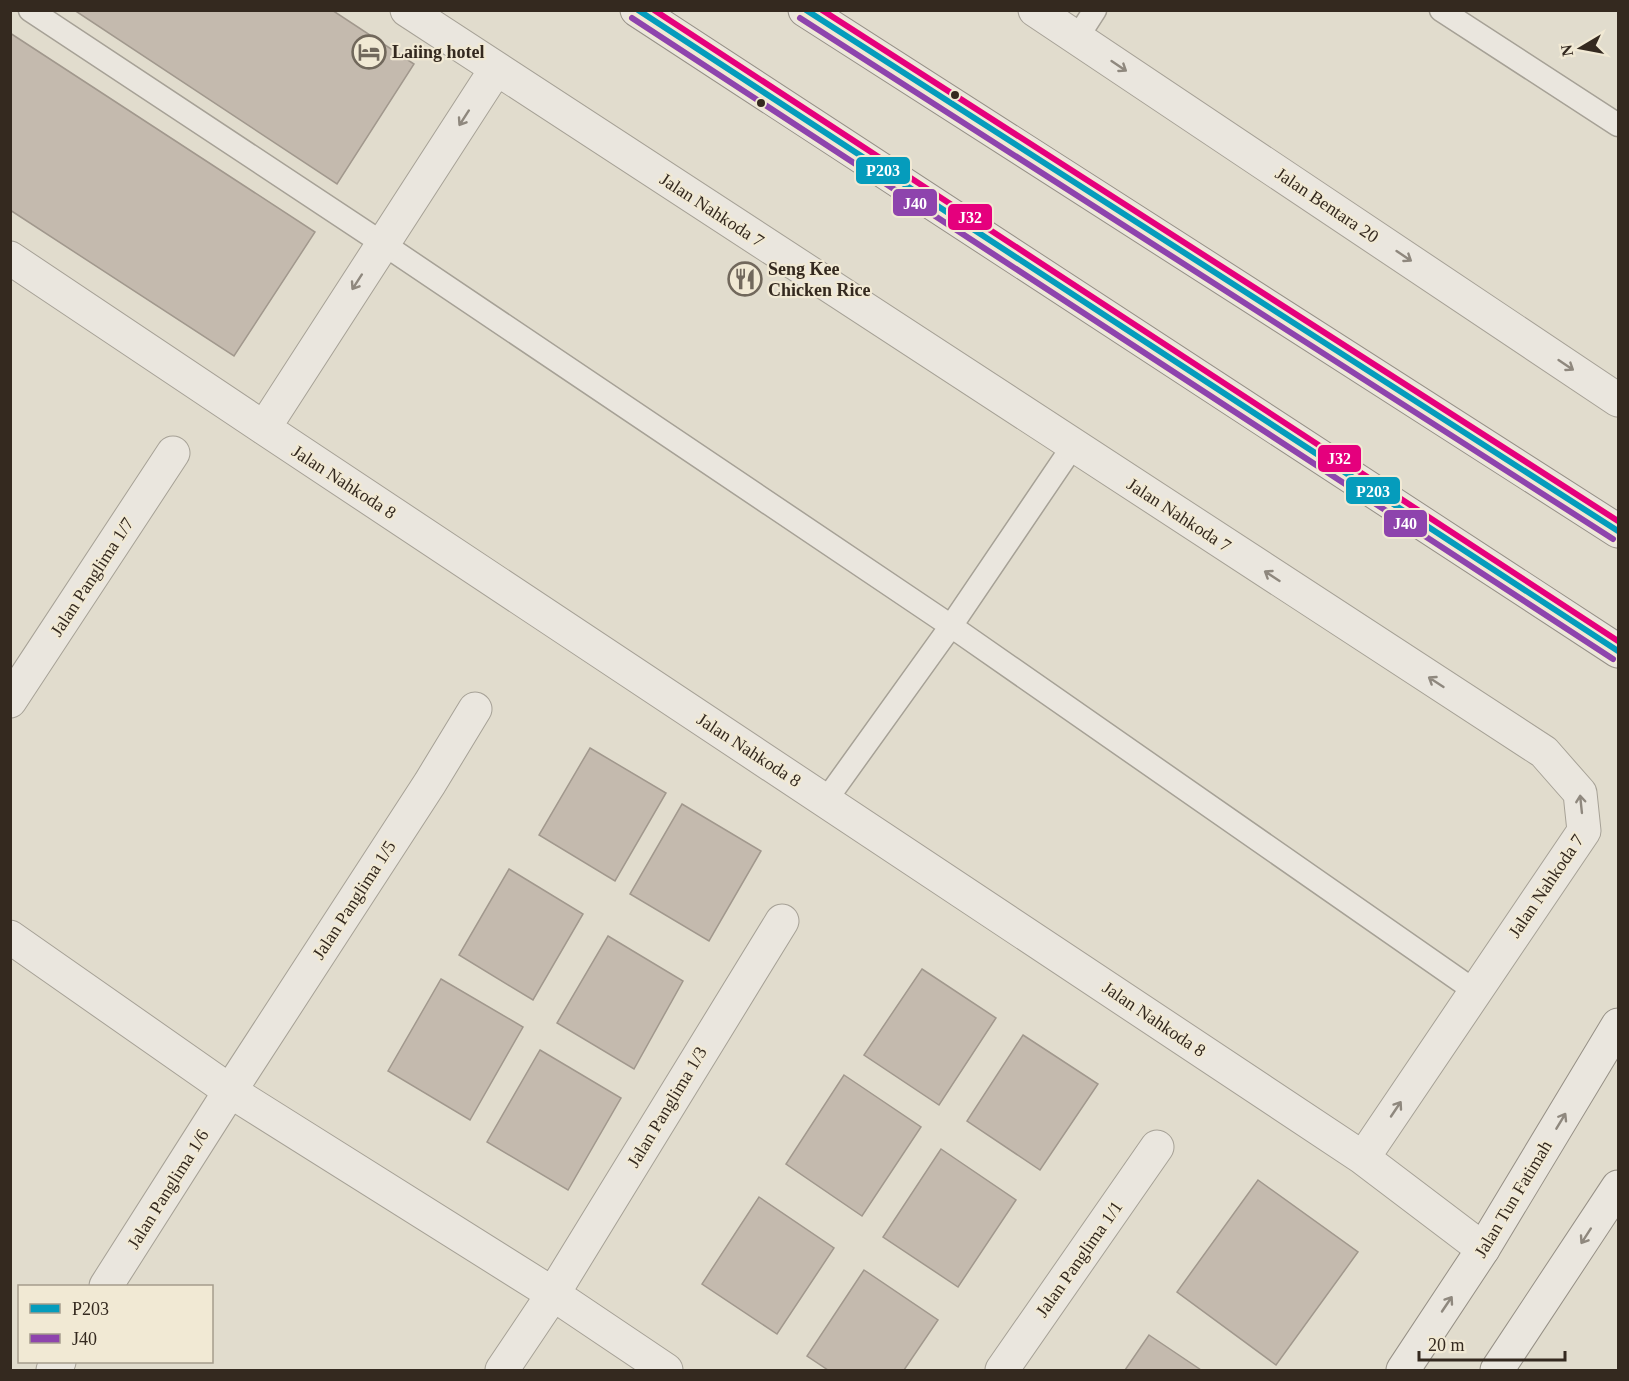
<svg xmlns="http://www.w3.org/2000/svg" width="1629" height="1381" viewBox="0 0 1629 1381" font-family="'Times New Roman',serif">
<rect width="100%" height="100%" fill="#e1dccd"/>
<path fill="#c4baae" stroke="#a1988d" stroke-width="1.5" d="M74,10H332L414,64L337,184Z
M10,33L315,232L234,356L10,210Z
M590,748L666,793L615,881L539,835Z
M682,804L761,851L709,941L630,894Z
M509,869L583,914L533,1000L459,955Z
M608,936L683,981L634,1069L557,1023Z
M922,969L996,1018L939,1105L864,1055Z
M441,979L523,1027L470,1120L388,1071Z
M1023,1035L1098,1084L1040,1170L967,1121Z
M540,1050L621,1098L568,1190L487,1142Z
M844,1075L921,1127L862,1216L786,1164Z
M941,1149L1016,1200L958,1287L883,1237Z
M1258,1180L1358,1252L1276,1365L1177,1292Z
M759,1197L834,1248L777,1334L702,1284Z
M864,1270L938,1320L904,1370H828L807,1356Z
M1149,1335L1201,1370H1125Z"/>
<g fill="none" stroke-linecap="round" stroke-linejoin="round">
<defs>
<path id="lane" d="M30,10L382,243L951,626L1475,991
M1441,10L1618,125
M1077,38L1095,10
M826,800L951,626L1073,446"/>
<path id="street" d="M407,10L1544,752L1580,793L1584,831L1363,1158
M1035,10L1618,400
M10,258L264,428L1363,1158L1483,1249
M264,428L496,69
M10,701L173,453
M10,937L230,1091L553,1294L666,1370
M106,1286L230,1091L430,783L475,709
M53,1370L59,1362
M502,1370L553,1294L782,921
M1002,1370L1157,1147"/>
<path id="secondary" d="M637,10L1618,651
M805,10L1618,531
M1403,1370L1483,1249L1618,1025
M1497,1370L1618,1187"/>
</defs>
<use href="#lane" stroke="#a6a196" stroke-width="25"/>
<use href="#street" stroke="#a6a196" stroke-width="35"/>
<use href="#secondary" stroke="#969086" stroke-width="35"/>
<use href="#lane" stroke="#eae6de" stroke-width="22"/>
<use href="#street" stroke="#eae6de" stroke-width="33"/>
<use href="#secondary" stroke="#eae6de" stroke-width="33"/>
<defs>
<path id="bus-1" d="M638,10L1618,651
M806,10L1618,531"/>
<path id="bus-2" d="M632,18L1613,659
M800,18L1613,539"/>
<path id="bus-3" d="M654,10L1618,641
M822,10L1618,521"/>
</defs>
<use href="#bus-1" stroke="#f1e9d4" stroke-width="10"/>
<use href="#bus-2" stroke="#f1e9d4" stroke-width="10"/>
<use href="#bus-3" stroke="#f1e9d4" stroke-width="10"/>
<use href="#bus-1" stroke="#059cbc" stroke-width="6"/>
<use href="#bus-2" stroke="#8e44ad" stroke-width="6"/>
<use href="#bus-3" stroke="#e5007d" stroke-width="6"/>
</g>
<defs><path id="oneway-shaft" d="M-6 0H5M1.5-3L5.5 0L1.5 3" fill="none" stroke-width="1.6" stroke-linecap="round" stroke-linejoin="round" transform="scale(1.5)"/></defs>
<g stroke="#8f887e">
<use href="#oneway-shaft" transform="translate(1119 66) rotate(34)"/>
<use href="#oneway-shaft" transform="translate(464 118) rotate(123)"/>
<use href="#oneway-shaft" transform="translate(1404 256) rotate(34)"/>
<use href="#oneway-shaft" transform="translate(357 282) rotate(123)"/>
<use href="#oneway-shaft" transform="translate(1566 365) rotate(34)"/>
<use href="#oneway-shaft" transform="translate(1272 576) rotate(-147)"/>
<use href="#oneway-shaft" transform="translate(1436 682) rotate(-147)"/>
<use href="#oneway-shaft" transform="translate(1581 804) rotate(-96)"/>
<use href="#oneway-shaft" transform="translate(1396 1109) rotate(-56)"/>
<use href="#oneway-shaft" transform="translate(1561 1121) rotate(-59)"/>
<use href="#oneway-shaft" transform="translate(1586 1236) rotate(123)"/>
<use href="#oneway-shaft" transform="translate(1447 1304) rotate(-56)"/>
</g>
<defs>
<symbol id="hotel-ring" viewBox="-11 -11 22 22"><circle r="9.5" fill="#f1e9d4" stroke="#71685c" stroke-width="1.5"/><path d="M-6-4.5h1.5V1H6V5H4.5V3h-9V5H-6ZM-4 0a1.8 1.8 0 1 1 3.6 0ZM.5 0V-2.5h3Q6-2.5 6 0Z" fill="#71685c"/></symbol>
<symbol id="restaurant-ring" viewBox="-11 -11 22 22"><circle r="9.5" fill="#f1e9d4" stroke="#71685c" stroke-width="1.5"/><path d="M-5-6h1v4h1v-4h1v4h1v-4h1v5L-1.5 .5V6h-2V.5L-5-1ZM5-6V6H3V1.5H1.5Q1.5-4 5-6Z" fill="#71685c"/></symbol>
</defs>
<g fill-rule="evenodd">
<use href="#hotel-ring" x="350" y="33" width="38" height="38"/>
<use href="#restaurant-ring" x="726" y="260" width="38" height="38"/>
</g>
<g fill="#34291f" stroke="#f1e9d4" stroke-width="2">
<circle cx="955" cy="95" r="5"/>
<circle cx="761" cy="103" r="5"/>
</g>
<g text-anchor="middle" stroke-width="4.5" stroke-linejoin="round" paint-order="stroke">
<g font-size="18" font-weight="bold" fill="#34291f" stroke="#f1e9d4" text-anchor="start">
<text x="392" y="58">Laiing hotel</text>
<text x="768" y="275">Seng Kee<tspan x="768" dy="21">Chicken Rice</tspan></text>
</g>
<g font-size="18" fill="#34291f" stroke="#f1e9d4">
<text transform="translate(1327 205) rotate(34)" y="6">Jalan Bentara 20</text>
<text transform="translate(712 210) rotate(33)" y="6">Jalan Nahkoda 7</text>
<text transform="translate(344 482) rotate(33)" y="6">Jalan Nahkoda 8</text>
<text transform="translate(1179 515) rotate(33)" y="6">Jalan Nahkoda 7</text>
<text transform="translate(92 577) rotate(-57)" y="6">Jalan Panglima 1/7</text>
<text transform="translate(749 750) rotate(33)" y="6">Jalan Nahkoda 8</text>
<text transform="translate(1546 886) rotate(-56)" y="6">Jalan Nahkoda 7</text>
<text transform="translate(354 900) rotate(-57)" y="6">Jalan Panglima 1/5</text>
<text transform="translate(1154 1019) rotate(34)" y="6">Jalan Nahkoda 8</text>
<text transform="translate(667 1107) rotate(-59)" y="6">Jalan Panglima 1/3</text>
<text transform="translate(168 1189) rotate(-58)" y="6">Jalan Panglima 1/6</text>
<text transform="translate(1513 1199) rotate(-59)" y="6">Jalan Tun Fatimah</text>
<text transform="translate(1079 1259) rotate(-55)" y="6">Jalan Panglima 1/1</text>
</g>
</g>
<g stroke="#f1e9d4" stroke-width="2">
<rect x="855" y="156" width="56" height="29" rx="6" fill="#059cbc"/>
<rect x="892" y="188" width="46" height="29" rx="6" fill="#8e44ad"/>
<rect x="947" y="203" width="46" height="28" rx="6" fill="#e5007d"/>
<rect x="1317" y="444" width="45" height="29" rx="6" fill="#e5007d"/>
<rect x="1345" y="476" width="56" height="29" rx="6" fill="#059cbc"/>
<rect x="1383" y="509" width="45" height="29" rx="6" fill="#8e44ad"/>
</g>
<g font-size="16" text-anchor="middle" font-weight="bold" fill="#fff">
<text x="883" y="176">P203</text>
<text x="915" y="209">J40</text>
<text x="970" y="223">J32</text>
<text x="1339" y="464">J32</text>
<text x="1373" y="497">P203</text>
<text x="1405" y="529">J40</text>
</g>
<rect width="1629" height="1381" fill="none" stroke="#34291f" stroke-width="24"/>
<rect x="18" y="1285" width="195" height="78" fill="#f1e9d4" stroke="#a59c8c" stroke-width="1.5"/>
<rect x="30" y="1304" width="30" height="9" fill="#059cbc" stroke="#a59c8c" stroke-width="1.5"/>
<text x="72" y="1315" font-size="18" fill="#34291f">P203</text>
<rect x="30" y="1334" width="30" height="9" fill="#8e44ad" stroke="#a59c8c" stroke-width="1.5"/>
<text x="72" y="1345" font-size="18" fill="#34291f">J40</text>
<g transform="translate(1581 48) rotate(260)" stroke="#f1e9d4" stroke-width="4.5" paint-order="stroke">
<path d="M0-4.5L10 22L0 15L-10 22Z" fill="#34291f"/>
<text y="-9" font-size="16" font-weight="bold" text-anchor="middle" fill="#34291f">N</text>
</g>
<path d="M1419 1351v9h146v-9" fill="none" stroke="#34291f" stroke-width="3"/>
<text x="1428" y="1351" font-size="18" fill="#34291f" stroke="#f1e9d4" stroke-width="4.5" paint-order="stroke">20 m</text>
</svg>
